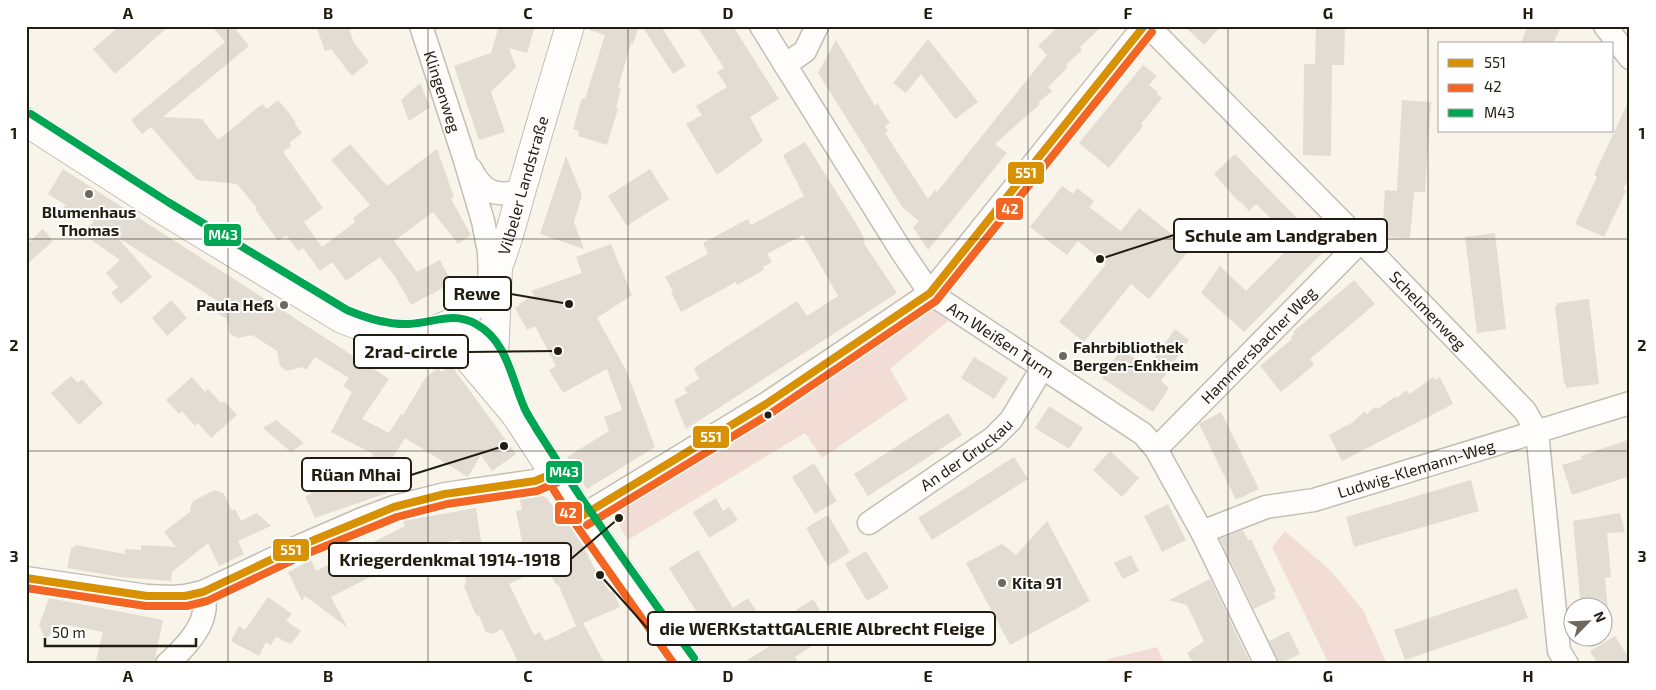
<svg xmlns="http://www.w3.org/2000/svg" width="1656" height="690" viewBox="0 0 1656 690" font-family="'Exo 2',sans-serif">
<rect width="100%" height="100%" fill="#f8f4e9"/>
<path fill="#f2ddd6" d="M930,306L948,321L890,369L908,399L822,458L805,433L628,540L620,527V503L818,386Z
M1285,531L1331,571L1363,610L1387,664H1329L1272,547Z
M1157,647L1165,664H1109L1108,659Z"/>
<path fill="#e3dcd3" d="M120,26H169L115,74L93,49Z
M212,26H233L249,46L163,117L202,119L218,140L262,104L267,109L278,100L289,113L296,123L295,124L302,133L289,143L291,146L283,152L323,208L304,222L322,247L355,222L353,218L370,205L331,160L350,144L387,186L437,149L454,197L451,199L471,235L458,244L433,212L394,241L417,272L440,260L452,283L411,305L396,278L380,257L346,281L332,262L320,271L303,248L298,251L286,235L278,241L255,209L257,208L237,184L197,180L151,127L142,134L131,120L225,42Z
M316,26H348L354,43L369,62L352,76L331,49L325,51Z
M499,26H535L527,53L509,48L516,67L491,92L505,132L479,140L454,66L491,53Z
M589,26H639L633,44L631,43L618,88L621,89L616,108L618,109L607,145L578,136L579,131L573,129L582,98L585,99L605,35L589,30Z
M642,26H661L686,66L673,74Z
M697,26H733L779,99L750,117L763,141L717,175L686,124L702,115L696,106L727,87L717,72L724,68Z
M1059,26H1102L1080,47L1082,50L1066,65L1068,67L1048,87L1052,91L1038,103L1040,104L995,144L1007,153L928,250L913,227L919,221L903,208L818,73L836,40L875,106L877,103L890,123L885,126L888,131L885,133L928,199L935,190L937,192L1047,55L1038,46Z
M1184,26H1221L1204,45Z
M1316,26H1345L1344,65H1332L1331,156L1303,155L1304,64H1315Z
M1528,26H1561L1553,44H1520Z
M928,39L978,102L955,119L921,74L906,93L893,83Z
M1143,65L1157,76L1149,85L1158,92L1157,94L1162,98L1141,124L1143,126L1109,168L1079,143Z
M420,83L430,107L409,121L401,100Z
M1630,98V176L1623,189L1626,191L1604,237L1575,224L1597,177L1594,175Z
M1402,100L1431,102L1425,192H1414L1410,238L1382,237L1385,190L1397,191Z
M805,142L860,230L865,241L863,242L897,293L686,429L674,400L687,393L684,388L699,379L694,368L797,301L807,316L838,296L803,235L767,254L772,262L763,267L764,270L737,285L736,282L681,312L671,292L673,291L665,277L708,254L703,243L748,219L751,225L804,196L783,155Z
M1235,154L1280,201L1308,229L1310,227L1328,247L1244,332L1201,293L1220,266L1246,291L1295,242L1256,204L1249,211L1240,201L1239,202L1214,174Z
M566,156L582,195L574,222L584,249L540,234Z
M63,169L389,379L362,419L389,433L401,414L403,415L426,377L438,368L442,372L451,365L516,454L492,471L481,455L468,477L405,438L388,465L399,470L387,493L315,518L305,496L311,494L309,489L313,487V485L325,480L339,491L357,485L373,454L331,432L352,392L343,386L349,378L315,357L306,370L302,367L287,371L280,366L277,351L252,335L238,338L230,334L227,319L218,314L224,305L117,237L152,277L121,304L111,293L118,287L106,273L120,260L83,234L94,221L63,208L66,205L48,194Z
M650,169L669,199L627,226L608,196Z
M1062,186L1073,194L1077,188L1094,201L1089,207L1121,231L1139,208L1190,249L1149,299L1131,284L1084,342L1059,322L1106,264L1078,241L1067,255L1030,227Z
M43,229L53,241L26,265V245Z
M1495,233L1506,329L1477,333L1465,237Z
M611,244L632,295L597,318L626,370L655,447L587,489L567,457L609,431L604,417L622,410L607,369L563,393L549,370L556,366L535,326L527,330L515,308L520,305L519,304L534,295L531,291L582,273L576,257Z
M1354,280L1375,304L1310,359L1314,365L1281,392L1260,366L1292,339L1291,337L1294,334L1293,332Z
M1589,299L1599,384L1566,388V384H1564L1555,306H1557V303Z
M171,300L187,318L167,336L152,318Z
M1175,329L1189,340L1161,381L1169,388L1153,412L1102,378L1121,349L1148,367Z
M974,357L1008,378L994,399L961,378Z
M71,376L78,383L82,379L103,403L79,425L51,393Z
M192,377L205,392L208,389L221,403L224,401L237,415L211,438L198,423L195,426L182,411L179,414L166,400Z
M1433,377L1435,380L1440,377L1453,404L1342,461L1329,435L1353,422L1365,411L1367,414L1375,407L1378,409L1396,396L1397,398L1406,390L1410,394Z
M1049,406L1083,428L1069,449L1035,428Z
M1221,412L1259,489L1236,500L1199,424Z
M948,413L962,435L868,496L854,474Z
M276,420L304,443L291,452L263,428Z
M1630,439V476L1572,495L1562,465L1582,459L1581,456Z
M1110,451L1139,478L1122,497L1093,470Z
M1014,457L1028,479L932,540L918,518Z
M814,463L837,501L815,514L792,477Z
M1471,480L1479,511L1354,547L1346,517Z
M215,490L224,494L232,511L235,509L241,521L257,513L271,526L238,541L244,554L219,566L208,543L172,572L171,581L120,577L67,568L71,549L76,545L125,554V549L141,550V545L176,547L164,532L191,511L190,509L193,501Z
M542,496L547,498L566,526L569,525L584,547L593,566L610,592L613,591L620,607L576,626L558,584L556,585L547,566L509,584L534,635L540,632L545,641L583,623L605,664H519L502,629L493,634L486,632L479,616L476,615L464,587L466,581L459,540L407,548L416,564L402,571L398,563L331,597L348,628L305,596L302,601L288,572L311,560L316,571L405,526L403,521L476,508L483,554L522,542L516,511L522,510L520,500Z
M716,498L723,511L729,507L738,520L709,538L693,512Z
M1168,504L1186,540L1162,552L1144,516Z
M1620,513L1625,532L1607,533L1611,577L1605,578L1608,608H1581L1573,521Z
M828,515L850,552L828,566L806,528Z
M1047,521L1090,601L1010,645L966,563L1002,544L1016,555Z
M1243,530L1248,540L1251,539L1276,591L1273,592L1276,598L1254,609L1220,539Z
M698,550L733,608L748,598L760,617L718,646L669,568Z
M866,551L889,588L867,601L845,564Z
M1131,555L1139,571L1123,579L1114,563Z
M1210,579L1251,664H1194L1187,653L1204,641L1187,605L1169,600Z
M1517,588L1528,618L1405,660L1394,630Z
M268,597L292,614L286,621L301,631L291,644L276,637L271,645L266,642L259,656L231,641L239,626L245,630Z
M49,598L163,620L154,664H111L96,660L103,632L61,624L57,636L52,634L45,638L39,625Z
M813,599L833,632L795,657L799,664H741L805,624L796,610Z
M1289,631L1300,654L1279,664L1269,641Z
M1615,636L1630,660V664H1598L1590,651Z"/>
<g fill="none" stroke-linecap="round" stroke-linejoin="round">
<defs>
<g id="minor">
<path id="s1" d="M421,26L464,157L483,221L489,252L490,283"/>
<path id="s2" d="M761,26L902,252L930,293L1143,434L1156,449L1202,532L1266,664"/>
<path id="s3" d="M1148,26L1361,241L1525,411L1537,432L1559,651L1567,664"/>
<path d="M1605,26L1630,58"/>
<path d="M785,65L805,51L817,26"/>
<path d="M471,169C483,193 496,197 521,191"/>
<path id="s4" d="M1156,449L1361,241"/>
<path d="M582,516L766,404L930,293L1144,26"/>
<path id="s5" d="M869,523L993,438L1011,420L1042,368"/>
<path id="s6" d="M1202,532L1266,507L1314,500L1630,403"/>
<path d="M26,578L147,596L171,597L185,596L203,592L302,545L362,519L394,507L445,494L535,481L554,473"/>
<path d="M167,664C181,651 201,632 204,612C206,606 204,599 203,592"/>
</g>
<path id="tertiary" d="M448,326L467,357L515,414L582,516L686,664
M448,326C491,334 498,361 510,399
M494,357L498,267"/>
<g id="secondary">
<path id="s7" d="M26,122L163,210L342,319C407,346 466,339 497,269C509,242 517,204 526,175C540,125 555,76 570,26"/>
</g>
</defs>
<use href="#minor" stroke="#c2beb3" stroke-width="25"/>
<use href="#tertiary" stroke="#c2beb3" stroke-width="30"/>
<use href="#secondary" stroke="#c2beb3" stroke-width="30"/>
<use href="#minor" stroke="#fefdfc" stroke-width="22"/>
<use href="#tertiary" stroke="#fefdfc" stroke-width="28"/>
<use href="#secondary" stroke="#fefdfc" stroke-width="28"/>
<defs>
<path id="bus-1" d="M582,516L766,404L930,293L1144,26
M26,578L147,596H185L203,592L302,545L394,507L445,494L535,481L554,473"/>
<path id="bus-2" d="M550,484L574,522L674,664
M587,525L771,413L936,301L1152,32
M26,588L146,606H187L207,601L306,554L397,517L447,504L537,491L558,482"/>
<path id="bus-3" d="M31,114L168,202L347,310C366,318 387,325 409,324C433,323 453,311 476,324C507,341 511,377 524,407C527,415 533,422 537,430C549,448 560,466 572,484C611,543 653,601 694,658"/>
</defs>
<use href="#bus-1" stroke="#fff" stroke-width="11"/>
<use href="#bus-2" stroke="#fff" stroke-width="11"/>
<use href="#bus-3" stroke="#fff" stroke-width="11"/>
<use href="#bus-1" stroke="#d79103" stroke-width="8"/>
<use href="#bus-2" stroke="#f26522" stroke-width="8"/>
<use href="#bus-3" stroke="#00a651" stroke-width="8"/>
</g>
<path fill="none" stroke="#221d11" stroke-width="1" stroke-opacity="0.55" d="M228,26V664M428,26V664M628,26V664M828,26V664M1028,26V664M1228,26V664M1428,26V664M26,239H1630M26,451H1630"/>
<g fill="#6d685d" stroke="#fff" stroke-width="2">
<circle cx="89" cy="194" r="5"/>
<circle cx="284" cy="305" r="5"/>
<circle cx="1063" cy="356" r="5"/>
<circle cx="1002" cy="583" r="5"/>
</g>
<circle fill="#221d11" stroke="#fff" stroke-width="2" cx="768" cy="415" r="4.5"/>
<g text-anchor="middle" stroke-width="4" stroke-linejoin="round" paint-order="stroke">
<g font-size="16" fill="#221d11" stroke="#fff">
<text dy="6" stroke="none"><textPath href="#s1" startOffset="69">Klingenweg</textPath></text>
<text dy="6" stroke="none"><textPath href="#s7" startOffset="645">Vilbeler Landstraße</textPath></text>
<text dy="6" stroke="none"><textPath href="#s3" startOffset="399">Schelmenweg</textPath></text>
<text dy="6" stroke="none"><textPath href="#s2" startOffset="401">Am Weißen Turm</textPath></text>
<text dy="6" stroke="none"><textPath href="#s4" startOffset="146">Hammersbacher Weg</textPath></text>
<text dy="6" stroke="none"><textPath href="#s5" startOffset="119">An der Gruckau</textPath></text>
<text dy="6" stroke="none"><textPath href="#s6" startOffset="224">Ludwig-Klemann-Weg</textPath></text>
</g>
<g font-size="16" font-weight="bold" fill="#221d11" stroke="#fff" text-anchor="start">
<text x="89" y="218" text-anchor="middle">Blumenhaus<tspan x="89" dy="18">Thomas</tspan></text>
<text x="274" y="311" text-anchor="end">Paula Heß</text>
<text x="1073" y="353">Fahrbibliothek<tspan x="1073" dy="18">Bergen-Enkheim</tspan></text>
<text x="1012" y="589">Kita 91</text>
</g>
</g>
<path fill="none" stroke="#221d11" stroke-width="2" d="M1100 259L1174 235M569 304L511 294M558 351L468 352M504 446L411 475M619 518L571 559M600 575L648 629"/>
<g fill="#221d11" stroke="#fff" stroke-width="2">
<circle cx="1100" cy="259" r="5"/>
<circle cx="569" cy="304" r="5"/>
<circle cx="558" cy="351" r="5"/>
<circle cx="504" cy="446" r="5"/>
<circle cx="619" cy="518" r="5"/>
<circle cx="600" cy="575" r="5"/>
</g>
<g fill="#fff" stroke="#221d11" stroke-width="2">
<rect x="1174" y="219" width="213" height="33" rx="5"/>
<rect x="444" y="277" width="67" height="33" rx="5"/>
<rect x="354" y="335" width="114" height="33" rx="5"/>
<rect x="302" y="458" width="109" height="33" rx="5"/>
<rect x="329" y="543" width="242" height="33" rx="5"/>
<rect x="648" y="612" width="347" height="33" rx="5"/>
</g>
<g font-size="18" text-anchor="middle" font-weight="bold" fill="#221d11">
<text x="1281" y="242">Schule am Landgraben</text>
<text x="477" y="300">Rewe</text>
<text x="411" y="358">2rad-circle</text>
<text x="356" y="481">Rüan Mhai</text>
<text x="450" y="566">Kriegerdenkmal 1914-1918</text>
<text x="822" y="635">die WERKstattGALERIE Albrecht Fleige</text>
</g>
<g stroke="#fff" stroke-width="2">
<rect x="1007" y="161" width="38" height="24" rx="5" fill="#d79103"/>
<rect x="995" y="197" width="29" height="24" rx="5" fill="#f26522"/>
<rect x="203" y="223" width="39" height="24" rx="5" fill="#00a651"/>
<rect x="692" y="425" width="38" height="24" rx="5" fill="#d79103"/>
<rect x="545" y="460" width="38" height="24" rx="5" fill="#00a651"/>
<rect x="554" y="501" width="29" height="24" rx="5" fill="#f26522"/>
<rect x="272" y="538" width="38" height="24" rx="5" fill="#d79103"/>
</g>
<g font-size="14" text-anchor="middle" font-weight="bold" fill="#fff">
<text x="1026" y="178">551</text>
<text x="1010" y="214">42</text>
<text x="223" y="240">M43</text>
<text x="711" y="442">551</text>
<text x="564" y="477">M43</text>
<text x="568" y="518">42</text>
<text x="291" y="555">551</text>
</g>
<rect width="1656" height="690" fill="none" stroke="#ffffff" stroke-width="55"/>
<rect x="1438" y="42" width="175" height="90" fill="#ffffff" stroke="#a7a5a0"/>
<rect x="1448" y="59" width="25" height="8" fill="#d79103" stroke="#a7a5a0"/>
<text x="1484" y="68" font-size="15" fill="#221d11">551</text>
<rect x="1448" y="84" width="25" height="8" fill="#f26522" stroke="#a7a5a0"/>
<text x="1484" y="92" font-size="15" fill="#221d11">42</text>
<rect x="1448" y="109" width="25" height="8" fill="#00a651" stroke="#a7a5a0"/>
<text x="1484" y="118" font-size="15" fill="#221d11">M43</text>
<g transform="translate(1588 622) rotate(66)"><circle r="24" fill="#ffffff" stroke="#a7a5a0"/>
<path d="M0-4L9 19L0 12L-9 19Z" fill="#6d685d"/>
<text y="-8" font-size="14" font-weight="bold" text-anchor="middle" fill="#221d11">N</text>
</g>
<path d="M45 638v8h151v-8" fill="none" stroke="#221d11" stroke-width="2.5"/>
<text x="52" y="638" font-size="15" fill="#221d11" stroke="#ffffff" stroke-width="4" paint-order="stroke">50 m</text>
<rect x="28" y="28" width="1600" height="634" fill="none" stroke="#221d11" stroke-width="2"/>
<g font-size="16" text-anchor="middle" font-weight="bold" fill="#221d11">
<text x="128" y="19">A</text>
<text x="328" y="19">B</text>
<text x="528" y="19">C</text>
<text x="728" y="19">D</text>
<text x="928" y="19">E</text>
<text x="1128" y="19">F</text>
<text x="1328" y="19">G</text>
<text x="1528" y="19">H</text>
<text x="14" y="139">1</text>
<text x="1642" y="139">1</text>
<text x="14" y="351">2</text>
<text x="1642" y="351">2</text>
<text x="14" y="562">3</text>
<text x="1642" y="562">3</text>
<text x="128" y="682">A</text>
<text x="328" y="682">B</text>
<text x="528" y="682">C</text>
<text x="728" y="682">D</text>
<text x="928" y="682">E</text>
<text x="1128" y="682">F</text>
<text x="1328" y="682">G</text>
<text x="1528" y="682">H</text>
</g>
</svg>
